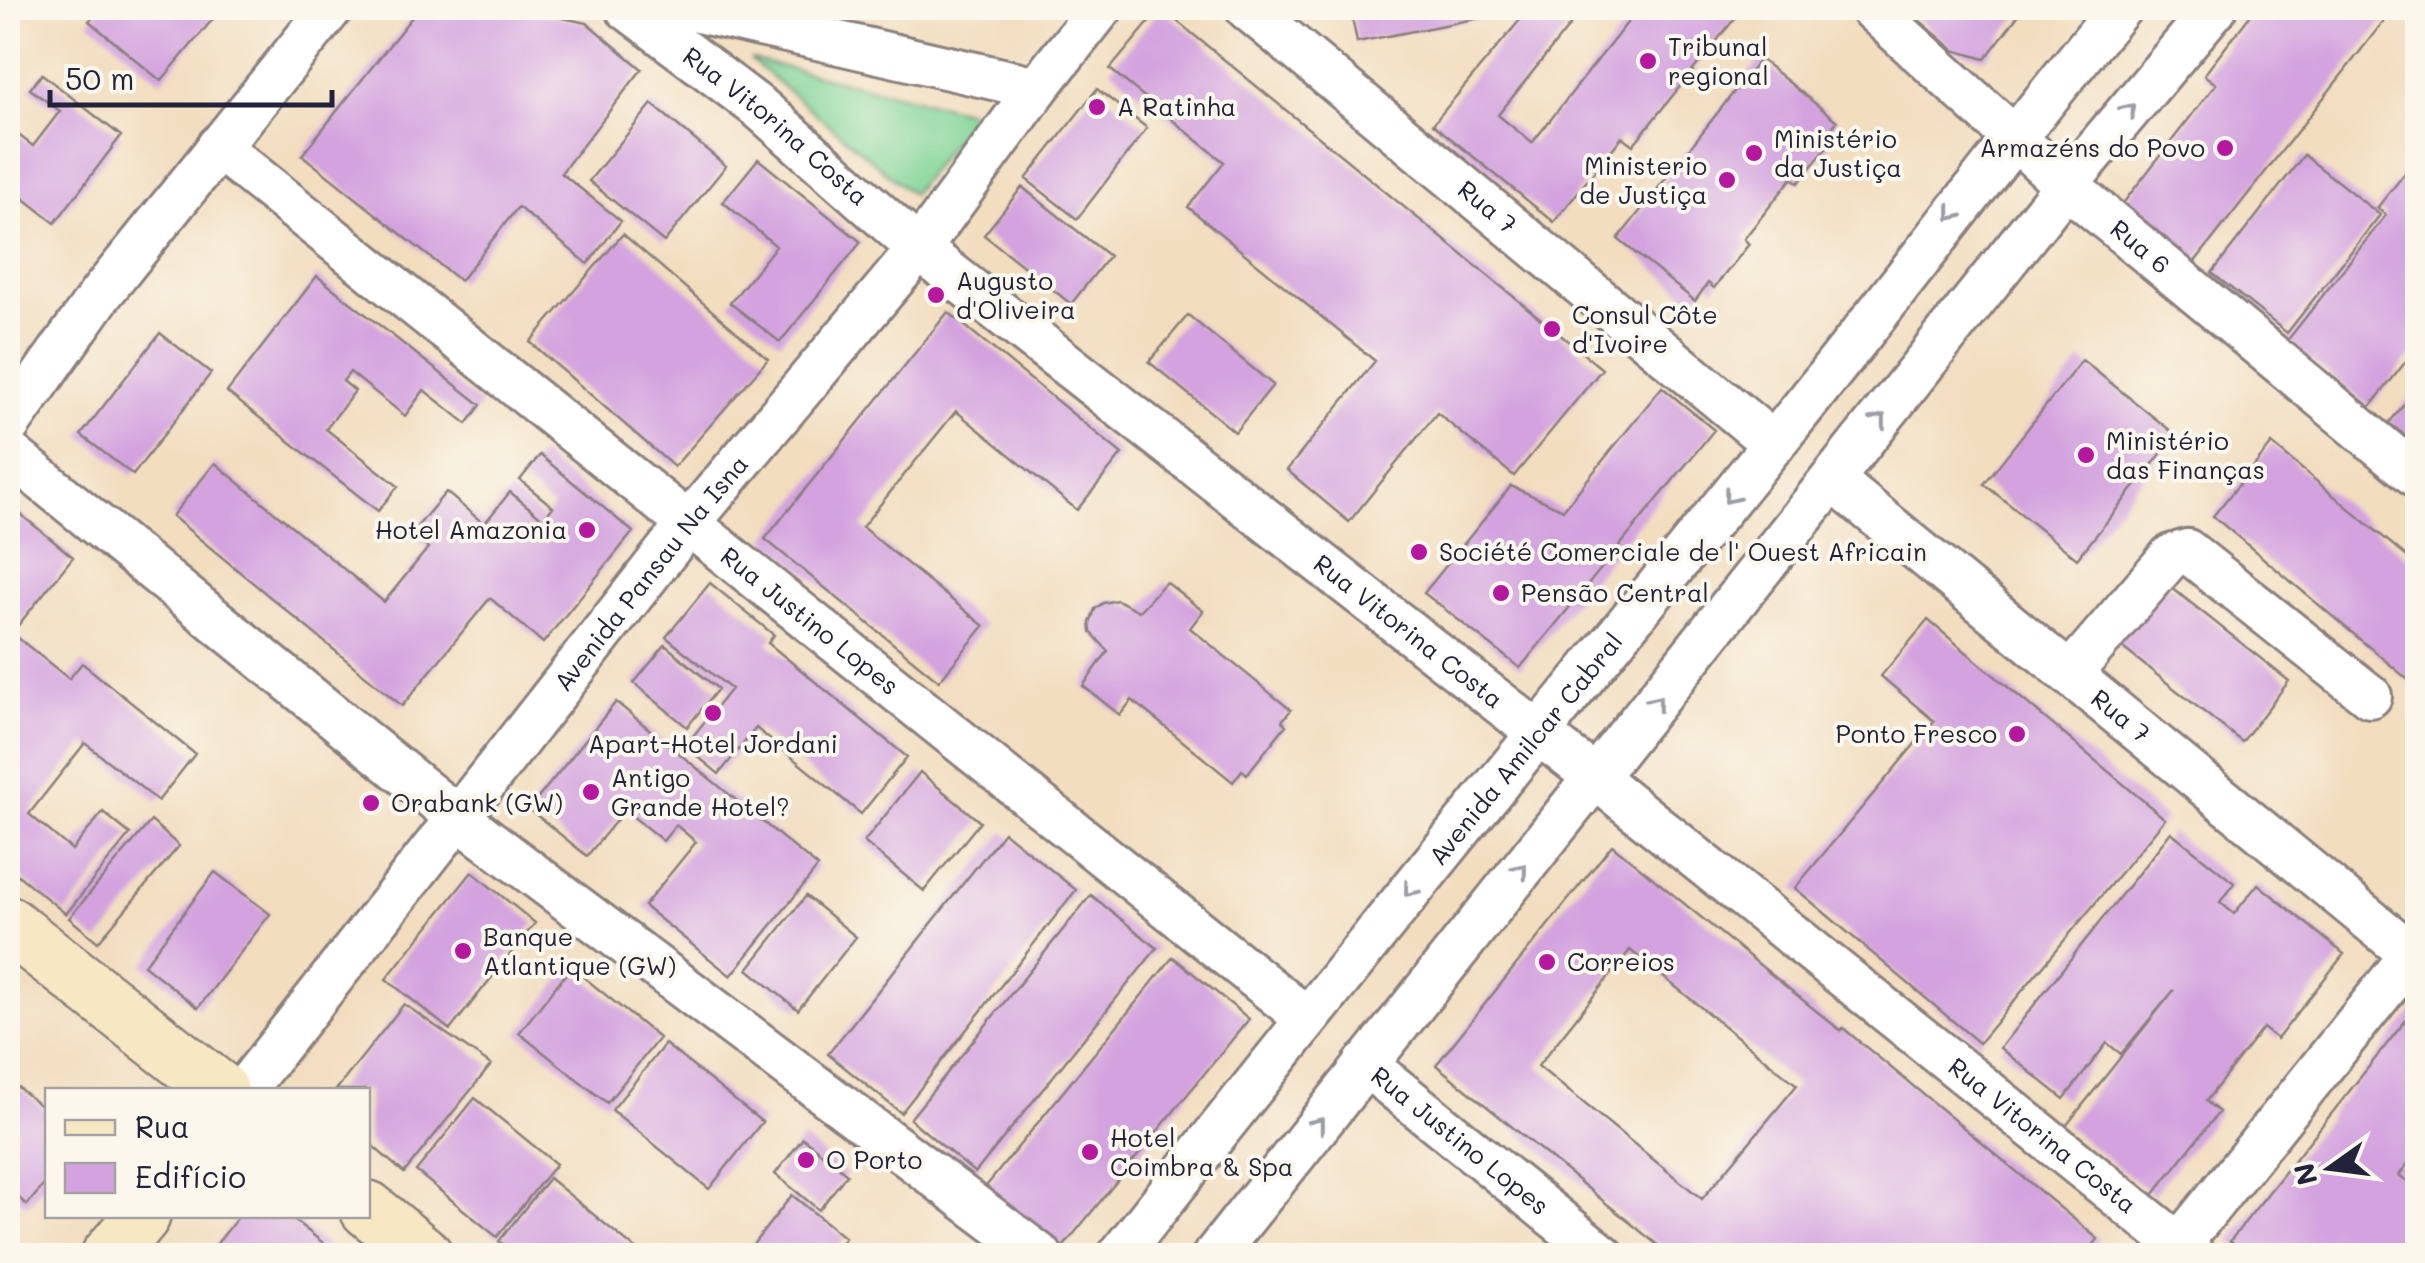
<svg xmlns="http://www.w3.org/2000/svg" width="2425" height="1263" viewBox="0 0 2425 1263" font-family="Mali,sans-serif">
<rect width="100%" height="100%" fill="#fbf7ec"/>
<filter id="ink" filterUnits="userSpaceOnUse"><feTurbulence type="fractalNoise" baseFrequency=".01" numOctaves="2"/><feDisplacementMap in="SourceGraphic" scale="20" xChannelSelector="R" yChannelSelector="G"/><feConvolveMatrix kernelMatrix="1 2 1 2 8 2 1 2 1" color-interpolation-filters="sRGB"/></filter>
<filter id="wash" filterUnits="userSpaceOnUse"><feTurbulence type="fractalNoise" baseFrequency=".0048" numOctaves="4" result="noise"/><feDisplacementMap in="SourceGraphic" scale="40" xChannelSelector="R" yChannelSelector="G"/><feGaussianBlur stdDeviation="2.25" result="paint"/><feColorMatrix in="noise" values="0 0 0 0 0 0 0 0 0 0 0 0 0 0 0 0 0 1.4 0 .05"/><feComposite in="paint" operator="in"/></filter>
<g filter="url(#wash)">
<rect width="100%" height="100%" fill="#f2ddbf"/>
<path fill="#80d496" stroke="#517b68" stroke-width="2.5" d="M750,59L975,113L912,194Z"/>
<g id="blocks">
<path fill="#d3a2df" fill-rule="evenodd" d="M100,8H222L161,81L89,21Z
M419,8H515L587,23L642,69L561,173L621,221L588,264L518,207L460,281L302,155Z
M1161,8L1602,369L1514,476L1437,413L1349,522L1287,470L1375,361L1188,207L1224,162L1110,69Z
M1350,8H1484L1485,17L1357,42Z
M1530,8H1584L1498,115L1532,143L1639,8H1743L1633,145L1622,137L1554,222L1433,124Z
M1905,8H2024L1985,59L1954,50Z
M2256,8H2394L2190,268L2117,211L2216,84L2204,75Z
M1760,59L1837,121L1829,132L1835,137L1798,183L1792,178L1744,239L1749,244L1714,288L1708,283L1695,301L1618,239Z
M42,74L121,136L55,223L8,186V127L33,146L60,111L30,89Z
M1097,89L1147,128L1077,219L1026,179Z
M652,104L726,166L664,242L589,181Z
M2304,155L2380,215L2287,333L2212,273Z
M2418,157V346L2370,407L2287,341L2386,215L2377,208Z
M758,159L861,242L780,342L730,303L776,246L723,202Z
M1022,187L1109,256L1071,304L984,235Z
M623,234L768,359L674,467L530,342Z
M317,276L481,405L467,424L424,390L405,416L350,372L343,381L355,391L326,429L398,486L378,511L227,392Z
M948,312L1122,454L1077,510L956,411L862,527L984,626L939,681L765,539Z
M1188,315L1273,385L1235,432L1149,362Z
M160,333L211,373L133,475L81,435Z
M2082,360L2176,435L2077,559L1984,484Z
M1662,387L1714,430L1520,668L1424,593L1511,486L1563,510Z
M2418,387V446L2389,423Z
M2272,444L2418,566V676L2412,683L2213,516Z
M540,455L633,532L543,643L490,598L402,706L172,516L215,463L384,602L428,548L411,534L446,492L484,524L510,492L543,519L553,507L520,480Z
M8,504L73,557L12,633L69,679L82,663L195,754L158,801L85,743L29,814L72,850L103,812L130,834L66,914L8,867Z
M2162,580L2289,681L2242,742L2114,641Z
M1166,582L1203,611L1190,628L1291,710L1282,721L1286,725L1247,774L1242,770L1233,782L1132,700L1120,715L1083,686L1108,651L1091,632L1090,623L1095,609L1103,603L1117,600L1139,611Z
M710,583L774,635L768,643L907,757L861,814L756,728L719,774L685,746L731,689L666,637Z
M1928,620L2165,819L1979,1043L1795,888L1934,721L1881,676Z
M665,645L718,689L687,727L634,683Z
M616,702L818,867L731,976L644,906L696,842L676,825L663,841L625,810L587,856L529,809Z
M920,772L980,822L924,891L864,842Z
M151,821L179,846L98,942L69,918Z
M1004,832L1076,890L901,1113L828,1054Z
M2171,832L2234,883L2220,902L2234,914L2258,884L2344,954L2277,1039L2263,1028L2206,1101L2219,1112L2153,1195L2066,1126L2174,990L2121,1054L2107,1043L2064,1099L2000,1048Z
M1612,845L1841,1031L1843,1028L2098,1239L2085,1256H1671L1436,1065ZM1630,950L1797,1085L1702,1199L1538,1066Z
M215,872L270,914L198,1008L144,965Z
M472,872L535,923L450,1030L386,979Z
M1091,895L1157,948L975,1173L910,1119Z
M806,896L856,937L798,1010L748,969Z
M1173,957L1249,1019L1059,1252L983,1190Z
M571,967L659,1038L607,1103L519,1033Z
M404,1004L491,1065L404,1173L368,1142V1090H336Z
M2418,1005V1151L2399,1175L2418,1189V1256H2248L2230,1241Z
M665,1044L762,1122L709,1189L612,1110Z
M8,1079L48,1112V1180L27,1205L8,1189Z
M475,1098L556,1164L497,1237L416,1171Z
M803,1138L847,1174L819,1210L775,1174Z
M549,1178L644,1256H516L499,1241Z
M792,1195L845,1238L830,1256H744Z
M239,1216H289L332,1250L327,1256H207Z"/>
</g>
</g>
<g filter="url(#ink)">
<use href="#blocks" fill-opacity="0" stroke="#8a807d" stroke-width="2.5"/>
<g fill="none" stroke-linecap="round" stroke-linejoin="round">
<defs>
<g id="street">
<path id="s1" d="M627,8L761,109L919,249L1596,778L2193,1256"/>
<path d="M685,8L1037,88"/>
<path id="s2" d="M1247,8L1774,444"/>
<path id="s3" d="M1871,8L2066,185L2418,477"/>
<path id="s4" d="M218,147L1306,1018"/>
<path d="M8,425L100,295L331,8"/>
<path d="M8,452L457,817L1041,1256"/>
<path id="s5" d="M1833,480L2411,954"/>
<path d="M2070,674L2171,556L2187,551L2370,696"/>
<path id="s6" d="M1365,1064L1603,1256"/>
<path id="s7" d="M244,1090L688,524L919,249L1037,88L1101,8"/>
<path id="s8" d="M1119,1256C1333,984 1552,717 1770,448C1889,303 2000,152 2120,8"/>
<path d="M1214,1256L2066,185L2215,8"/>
<path d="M2170,1256L2418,947"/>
</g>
<path id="secondary" d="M8,924L220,1090
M368,1209L425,1256
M109,1256L142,1216"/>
</defs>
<use href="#street" stroke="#8a807d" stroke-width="48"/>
<use href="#secondary" stroke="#8a807d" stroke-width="60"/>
<use href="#street" stroke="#fff" stroke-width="42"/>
<use href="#secondary" stroke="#f7e8c3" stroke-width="55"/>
</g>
<defs><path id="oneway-chevron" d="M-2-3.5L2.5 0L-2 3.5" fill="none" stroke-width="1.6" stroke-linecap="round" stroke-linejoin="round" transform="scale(2.5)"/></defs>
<g stroke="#9c9ca7">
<use href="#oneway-chevron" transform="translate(2129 110) rotate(-50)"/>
<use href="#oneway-chevron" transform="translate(1953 214) rotate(128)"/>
<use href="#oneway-chevron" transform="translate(1880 420) rotate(-52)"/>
<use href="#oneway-chevron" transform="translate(1730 497) rotate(129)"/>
<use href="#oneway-chevron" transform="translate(1656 702) rotate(-52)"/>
<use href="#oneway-chevron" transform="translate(1521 870) rotate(-51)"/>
<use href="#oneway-chevron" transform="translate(1410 890) rotate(129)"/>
<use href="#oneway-chevron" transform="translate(1318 1124) rotate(-52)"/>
</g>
</g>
<g fill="#b5179e" stroke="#fbf7ec" stroke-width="4">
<circle cx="1648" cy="61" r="10"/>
<circle cx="1097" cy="107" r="10"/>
<circle cx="2225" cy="148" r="10"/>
<circle cx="1754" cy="153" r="10"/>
<circle cx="1727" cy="180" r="10"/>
<circle cx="936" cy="295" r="10"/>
<circle cx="1552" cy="329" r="10"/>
<circle cx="2086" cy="455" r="10"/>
<circle cx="587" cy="530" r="10"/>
<circle cx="1419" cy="552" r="10"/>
<circle cx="1501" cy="593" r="10"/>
<circle cx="713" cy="713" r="10"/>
<circle cx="2017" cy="734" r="10"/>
<circle cx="591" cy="792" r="10"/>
<circle cx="371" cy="803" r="10"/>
<circle cx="463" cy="951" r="10"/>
<circle cx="1547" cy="962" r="10"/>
<circle cx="1090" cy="1152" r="10"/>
<circle cx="806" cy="1160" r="10"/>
</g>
<g text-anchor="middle" stroke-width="8" stroke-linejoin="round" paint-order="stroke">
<g font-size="25" fill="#22223b" stroke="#fbf7ec" text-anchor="start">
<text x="1668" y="56">Tribunal<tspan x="1668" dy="29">regional</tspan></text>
<text x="1117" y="116">A Ratinha</text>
<text x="1774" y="148">Ministério<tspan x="1774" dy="29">da Justiça</tspan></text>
<text x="2205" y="157" text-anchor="end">Armazéns do Povo</text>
<text x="1707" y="175" text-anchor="end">Ministerio<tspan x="1707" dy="29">de Justiça</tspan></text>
<text x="956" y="290">Augusto<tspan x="956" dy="29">d'Oliveira</tspan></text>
<text x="1572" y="324">Consul Côte<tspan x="1572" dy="29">d'Ivoire</tspan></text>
<text x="2106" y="450">Ministério<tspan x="2106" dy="29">das Finanças</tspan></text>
<text x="567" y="539" text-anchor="end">Hotel Amazonia</text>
<text x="1439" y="561">Société Comerciale de l' Ouest Africain</text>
<text x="1521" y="602">Pensão Central</text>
<text x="1997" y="743" text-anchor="end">Ponto Fresco</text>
<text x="713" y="753" text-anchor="middle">Apart-Hotel Jordani</text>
<text x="611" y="787">Antigo<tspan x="611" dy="29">Grande Hotel?</tspan></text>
<text x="391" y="812">Orabank (GW)</text>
<text x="483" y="946">Banque<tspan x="483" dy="29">Atlantique (GW)</tspan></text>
<text x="1567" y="971">Correios</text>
<text x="1110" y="1147">Hotel<tspan x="1110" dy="29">Coimbra &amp; Spa</tspan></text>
<text x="826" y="1169">O Porto</text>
</g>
<g font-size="25" fill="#22223b" stroke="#fbf7ec">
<text dy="9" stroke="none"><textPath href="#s1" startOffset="190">Rua Vitorina Costa</textPath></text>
<text dy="9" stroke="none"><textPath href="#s2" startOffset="312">Rua 7</textPath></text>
<text dy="9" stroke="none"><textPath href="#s3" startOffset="360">Rua 6</textPath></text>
<text dy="9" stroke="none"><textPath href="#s7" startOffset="658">Avenida Pansau Na Isna</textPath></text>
<text dy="9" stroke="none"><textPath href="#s4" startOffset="758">Rua Justino Lopes</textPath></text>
<text dy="9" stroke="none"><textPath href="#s1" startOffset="1000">Rua Vitorina Costa</textPath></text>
<text dy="9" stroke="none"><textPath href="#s5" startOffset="372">Rua 7</textPath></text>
<text dy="9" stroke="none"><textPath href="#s8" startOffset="650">Avenida Amilcar Cabral</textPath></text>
<text dy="9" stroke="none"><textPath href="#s1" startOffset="1810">Rua Vitorina Costa</textPath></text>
<text dy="9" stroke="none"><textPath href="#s6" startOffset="122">Rua Justino Lopes</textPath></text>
</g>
</g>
<rect width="2425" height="1263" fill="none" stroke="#fbf7ec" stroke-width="40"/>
<rect x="45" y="1088" width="325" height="130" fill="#fbf7ec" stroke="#a4a2a5" stroke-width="2.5"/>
<rect x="65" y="1120" width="50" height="15" fill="#f7e8c3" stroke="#a4a2a5" stroke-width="2.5"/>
<text x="135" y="1138" font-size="30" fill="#22223b">Rua</text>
<rect x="65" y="1163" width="50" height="30" fill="#d3a2df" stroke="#a4a2a5" stroke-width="2.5"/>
<text x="135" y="1188" font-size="30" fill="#22223b">Edifício</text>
<g transform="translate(2330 1168) rotate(256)" stroke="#fbf7ec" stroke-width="8" paint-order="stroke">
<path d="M0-8L18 38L0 25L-18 38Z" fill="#22223b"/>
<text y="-15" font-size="28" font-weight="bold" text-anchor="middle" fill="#22223b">N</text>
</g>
<path d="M50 90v15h282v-15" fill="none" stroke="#22223b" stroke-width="5"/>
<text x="65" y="90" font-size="30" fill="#22223b" stroke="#fbf7ec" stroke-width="8" paint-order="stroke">50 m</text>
</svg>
